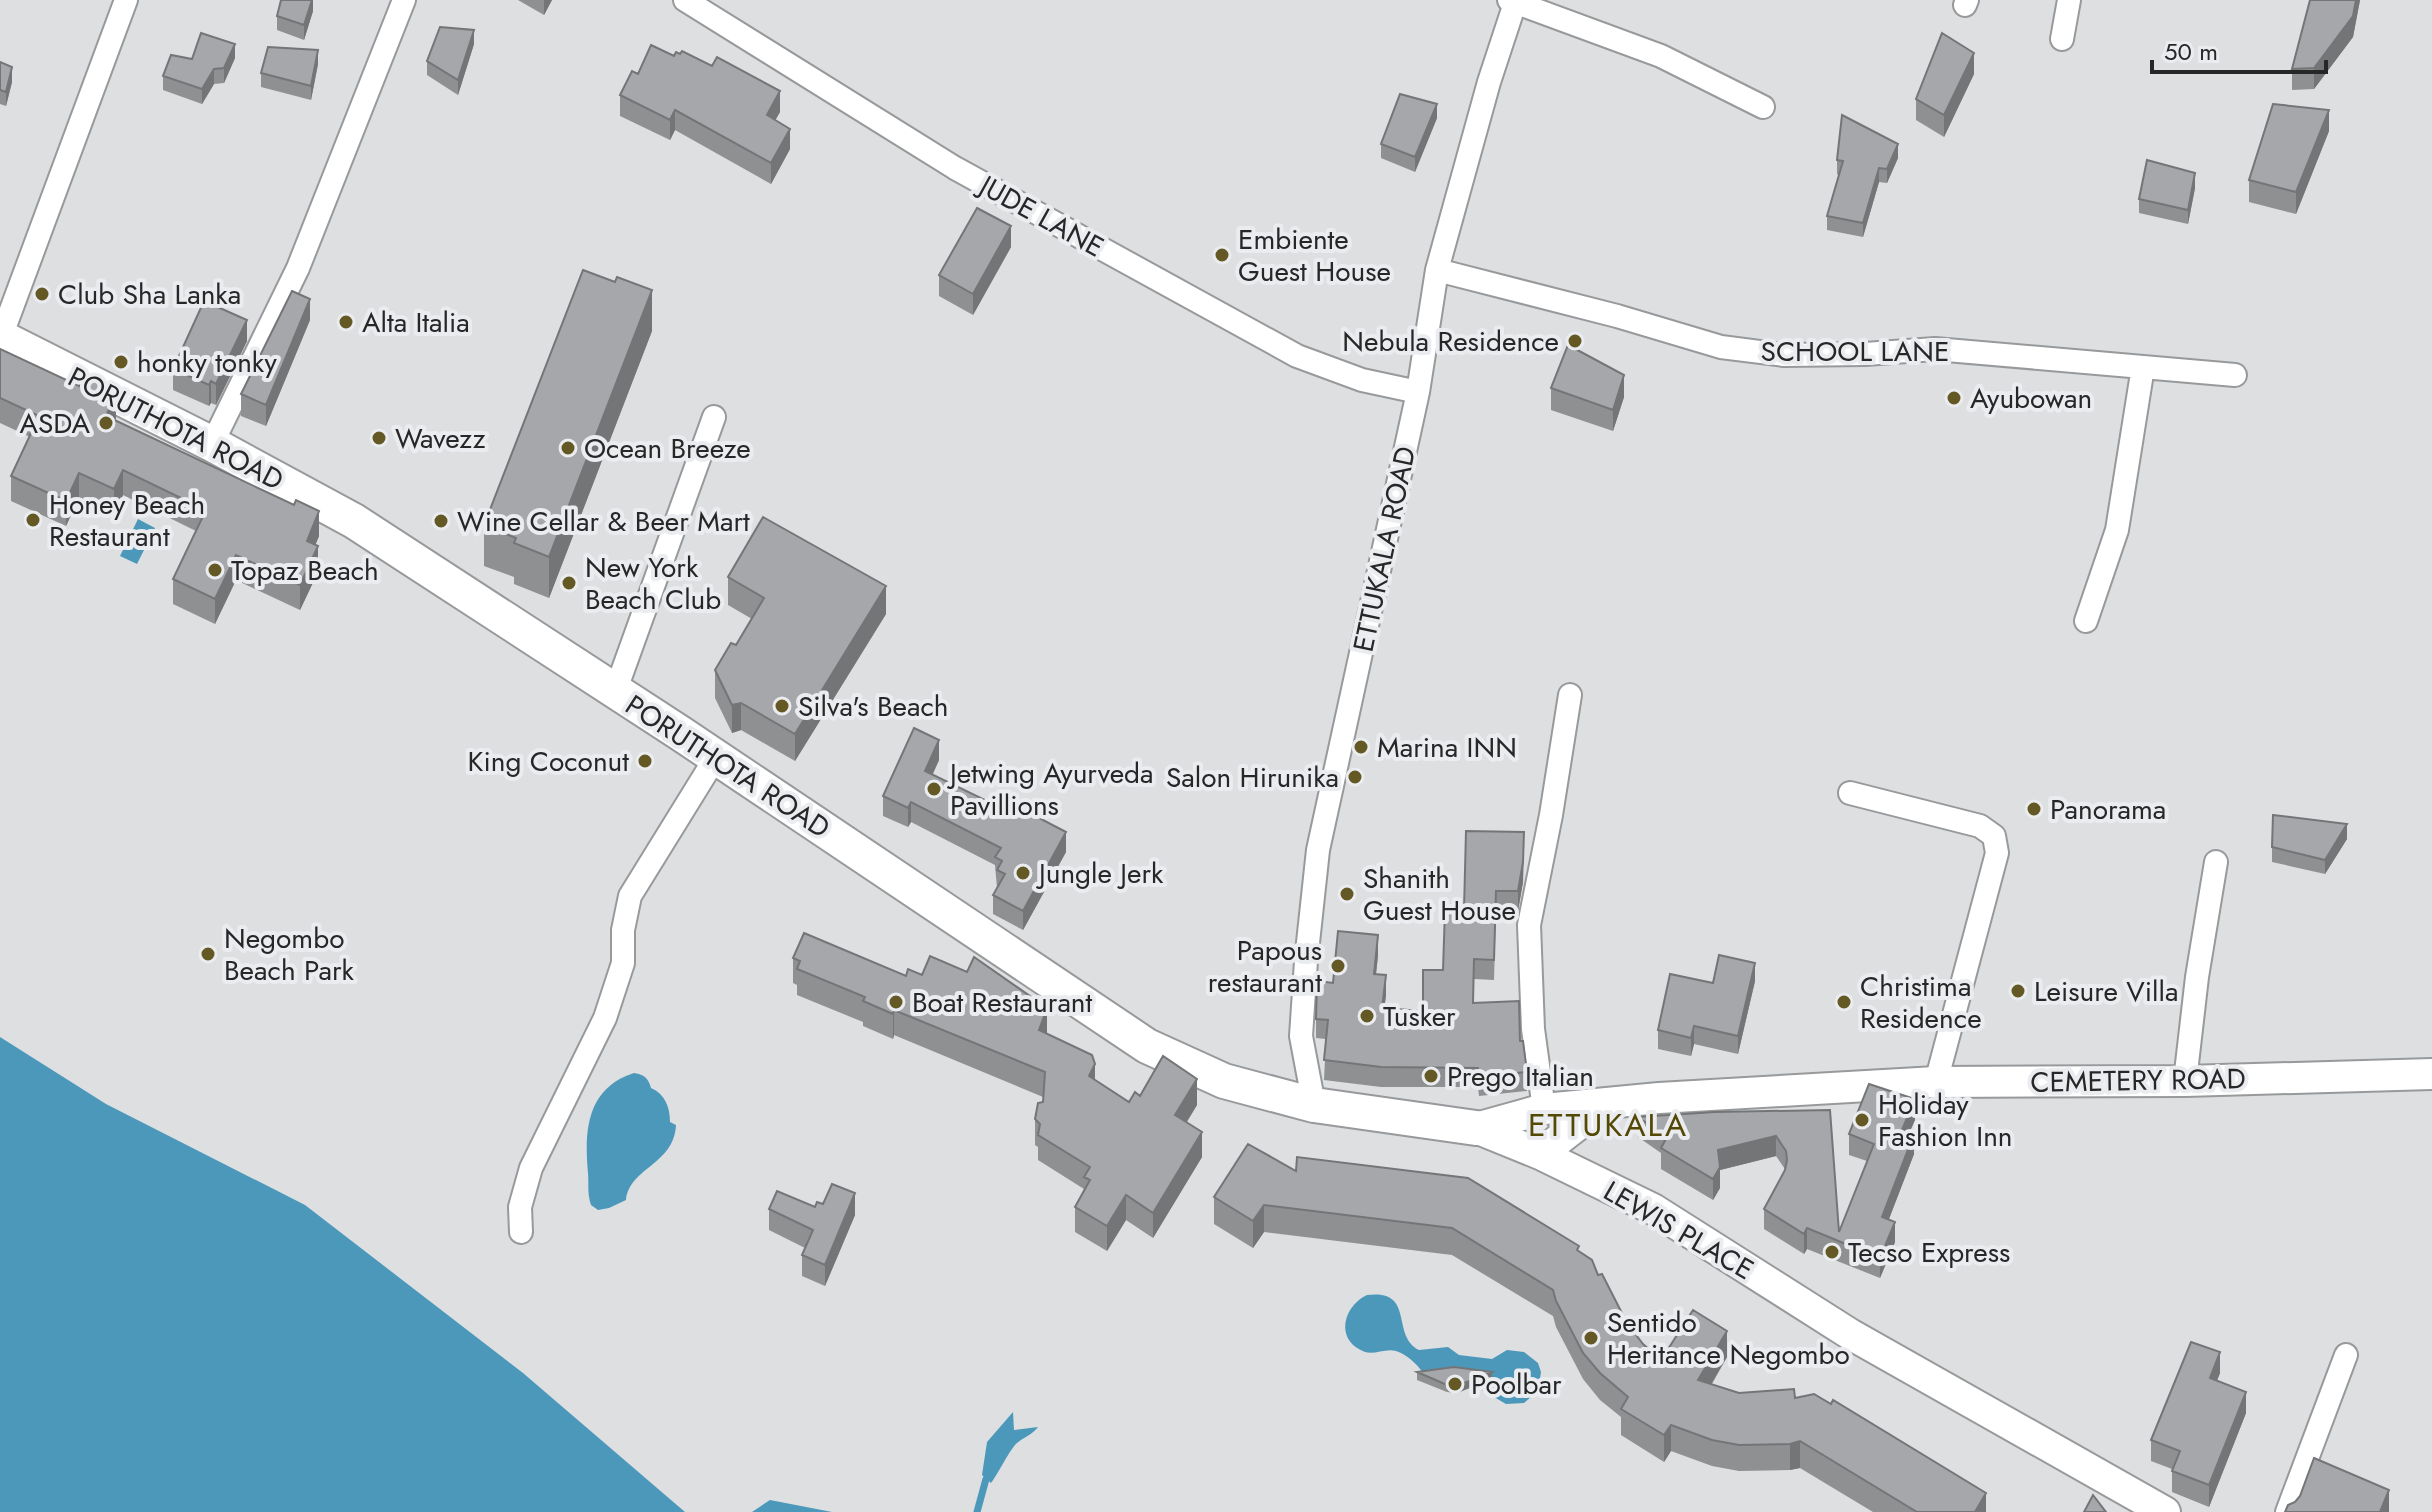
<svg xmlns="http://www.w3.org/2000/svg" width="2432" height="1512" viewBox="0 0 2432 1512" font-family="Jost,sans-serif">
<rect width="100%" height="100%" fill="#dddfe1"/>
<path fill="#4c98bb" d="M138,519L155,528L137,564L120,556Z
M0,1037L106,1104L305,1205L523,1373L685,1512H0Z
M634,1073C645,1075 648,1078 651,1088C665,1094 670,1107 670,1122L676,1125C674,1165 630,1167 626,1200L609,1208L598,1210L591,1205C587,1193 589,1184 588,1173C584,1130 587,1088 634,1073Z
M1367,1295C1416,1289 1390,1335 1419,1350L1448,1347L1459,1355L1492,1359L1507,1350L1524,1352L1538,1363L1541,1372L1538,1391L1524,1403L1506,1404L1470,1383L1424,1375C1420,1366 1406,1354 1396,1351C1385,1348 1375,1355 1365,1352C1334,1341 1343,1306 1367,1295Z
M1013,1412L1014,1430L1038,1427C1032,1435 1024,1437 1017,1443C1010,1449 998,1474 991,1483L982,1475L987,1442Z
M770,1500L832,1512H752Z"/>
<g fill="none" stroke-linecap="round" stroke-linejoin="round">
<path stroke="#4c98bb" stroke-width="7" d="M977,1512L986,1479"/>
<defs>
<path id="street" d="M685,0L955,168L1297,356L1362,380L1418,392
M1509,0L1661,56L1763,107
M1965,5L1967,0
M2062,39L2069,0
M1437,270L1617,316L1721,347L1784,355L1865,354L1935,349L2235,375
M1,337L126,0
M212,444L298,268L404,0
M2086,621L2117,530L2143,367
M615,692L714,417
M1850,793L1980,826L1994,836L1997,853L1936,1082
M2185,1081L2197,977L2216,862
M1314,1105L1301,1036L1306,961L1318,850L1418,392L1437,270L1489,82L1516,0
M1544,1109L1533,1029L1529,925L1551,815L1570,695
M521,1232L520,1207L531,1168L605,1018L623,963V930L630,896L716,757
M2287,1512L2346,1355"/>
<path id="secondary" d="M1476,1128L1544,1109L1659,1098L1936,1082L2185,1081L2432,1074
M1476,1128L1540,1154L1653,1209L1850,1334L2165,1512
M1540,1154L1605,1104"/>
<path id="primary" d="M0,337L212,444L354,521L680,733L1147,1046L1224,1081L1314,1105L1476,1128"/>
</defs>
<use href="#street" stroke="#97999b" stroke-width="26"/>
<use href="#secondary" stroke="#97999b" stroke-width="34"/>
<use href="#primary" stroke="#97999b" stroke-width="38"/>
<use href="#street" stroke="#fff" stroke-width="22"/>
<use href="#secondary" stroke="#fff" stroke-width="30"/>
<use href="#primary" stroke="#fff" stroke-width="34"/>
</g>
<path fill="#8e9092" d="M313,0V11L304,40L277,30V16Z
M518,0H552L544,15Z
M2310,0H2360L2353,37L2314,89L2292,90V69Z
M474,44L458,95L427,75V61Z
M674,56L780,112L775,120L790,149L771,184L675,130L670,140L620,116V95L638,74Z
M235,58L224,83L214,84L202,104L163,90V76L192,59Z
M0,62L12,82L6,106L0,104Z
M318,64L311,100L261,87V73Z
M1974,74L1944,137L1916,120V99Z
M1437,118L1415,172L1381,158V144Z
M2329,131L2296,214L2249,202V180Z
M1898,158L1887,183L1879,182L1863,237L1827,230V216L1839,175L1837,174V160Z
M2195,188L2188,224L2139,213V199Z
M1011,247L973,315L939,296V275Z
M310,320L266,426L241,416V394Z
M652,331L549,598L514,584V577L484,566V525Z
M247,341L216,405L211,403L209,406L173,390V369Z
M0,349L79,386L116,418L115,420L319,536L315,545L318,572L300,610L236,580L215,624L173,604V579L196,531L123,495L114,514L79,498L66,526L11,501V476L30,437L0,423Z
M1551,388L1624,397L1613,431L1551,410Z
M728,577L886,614L795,761L741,730L732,733L715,698V670L736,645L752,619L728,605Z
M939,760L933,774L1066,852L1023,930L993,914V895L997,888L995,865L911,822L908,827L883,816V796Z
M1466,831L1523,882L1518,911L1496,910L1494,980L1474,979L1473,1003L1520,1041L1527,1072V1091L1479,1096L1478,1087H1381L1324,1080L1326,1039L1316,1038V1019L1333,983L1378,955L1376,974L1386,995L1384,1008L1423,1011L1443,970L1464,910Z
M2347,839L2325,874L2272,862V847Z
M793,958L906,976L1047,1034L1095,1080L1129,1102L1140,1096L1197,1105L1187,1122L1202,1157L1153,1238L1126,1220L1107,1251L1075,1232V1207L1084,1189L1038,1160V1147L1035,1145V1119L1043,1102V1097L894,1035L893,1039L863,1026V1022L797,995V985L793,983Z
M1755,981L1738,1054L1694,1044L1691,1056L1658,1049V1030L1713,983Z
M1830,1110L1839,1232L1867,1161L1849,1155V1134L1915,1120L1909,1132L1914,1154L1889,1219L1895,1242L1880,1278L1807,1249L1804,1254L1764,1229V1209L1785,1169L1776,1156L1720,1170V1188L1713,1200L1661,1169V1153L1638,1137V1117Z
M1296,1171L1579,1252L1598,1275L1627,1323L1643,1344L1661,1360L1727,1357L1712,1384L1739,1393L1795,1398L1986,1512H1873L1800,1468L1790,1470L1739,1471L1712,1466L1671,1451L1664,1462L1621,1435V1417L1600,1400L1583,1379L1556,1327L1553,1316L1452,1255L1264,1232L1253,1248L1214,1224V1197Z
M815,1207L855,1215L825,1286L802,1276V1255L805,1248L769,1230V1209Z
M1417,1372L1492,1379L1457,1393L1447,1392L1417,1380Z
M2220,1373L2217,1380L2246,1413L2209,1507L2172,1492V1469L2151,1461V1440Z"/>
<path fill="#747577" d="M312,0H313V11L304,40V25Z
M544,0H552L544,15Z
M2356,0H2360L2353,37L2314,89V68Z
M474,30V44L458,95V80Z
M235,44V58L224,83V68Z
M318,50V64L311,100V86Z
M1974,53V74L1944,137V115Z
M12,67V82L6,106V92Z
M214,69V84L202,104V89Z
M780,91V112L767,135V115Z
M1437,104V118L1415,172V157Z
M675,110V130L670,140V120Z
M2329,110V131L2296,214V192Z
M790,129V149L771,184V163Z
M1898,144V158L1887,183V169Z
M1879,168V182L1863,237V223Z
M2195,173V188L2188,224V210Z
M1011,226V247L973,315V294Z
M652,290V331L549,598V557Z
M310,299V320L266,426V405Z
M247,320V341L216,405V384Z
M1624,375V397L1613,431V410Z
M211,381V403L209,406V385Z
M116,393V418L106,441V416Z
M123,470V495L114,514V489Z
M79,473V498L66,526V501Z
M319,511V536L307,566V541Z
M318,546V572L300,610V585Z
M236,555V580L215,624V599Z
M886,586V614L795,761V734Z
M741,703V730L732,733V705Z
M939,740V760L925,790V771Z
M911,802V822L908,827V808Z
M2347,824V839L2325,874V860Z
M1066,832V852L1023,930V911Z
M1524,852L1523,882L1518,911V891Z
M1378,935V955L1374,993V974Z
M1755,963V981L1738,1054V1036Z
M1386,975V995L1382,1028V1008Z
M1047,1008V1034L1039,1056V1030Z
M894,1010V1035L893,1039V1014Z
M1694,1026V1044L1691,1056V1038Z
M1095,1064V1090L1089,1076Z
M1197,1079V1105L1175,1140V1115Z
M1915,1099V1120L1902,1150V1130Z
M1202,1132V1157L1153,1238V1213Z
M1914,1134V1154L1882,1237V1217Z
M1776,1136V1156L1720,1170V1188L1713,1200V1179L1718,1150Z
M855,1193V1215L825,1286V1265Z
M1126,1195V1220L1107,1251V1226Z
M1264,1205V1232L1253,1248V1221Z
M1895,1222V1242L1880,1278V1258Z
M1807,1228V1249L1804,1254V1234Z
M1727,1331V1357L1698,1406V1380Z
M2220,1352V1373L2210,1399V1378Z
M1492,1372V1379L1457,1393V1386Z
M2246,1392V1413L2209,1507V1485Z
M1671,1425V1451L1664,1462V1435Z
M1800,1441V1468L1790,1470V1444Z
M2389,1490V1512H2380Z
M1986,1493V1512H1975Z"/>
<path fill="#a5a7aa" stroke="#747577" stroke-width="2" d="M281,0H312L304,25L277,16Z
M2310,0H2356L2353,16L2314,68L2292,69Z
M440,27L474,30L458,80L427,61Z
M201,33L235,44L224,68L214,69L202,89L163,76L171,55L192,59Z
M1942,33L1974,53L1944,115L1916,99Z
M651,45L674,56L676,52L680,54L682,51L712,66L717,57L780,91L767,115L790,129L771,163L675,110L670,120L620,95L632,71L638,74Z
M268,47L318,50L311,86L261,73Z
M0,62L12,67L6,92L0,90Z
M1400,94L1437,104L1415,157L1381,144Z
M2273,104L2329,110L2296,192L2249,180Z
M1842,115L1898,144L1887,169L1879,168L1863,223L1827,216L1843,161L1837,160Z
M2147,160L2195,173L2188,210L2139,199Z
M977,208L1011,226L973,294L939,275Z
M583,270L615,282L617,277L652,290L549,557L514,543L516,538L484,525Z
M292,291L310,299L266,405L241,394Z
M204,301L247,320L216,384L211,381L209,385L173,369Z
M1568,345L1624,375L1613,410L1551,388Z
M0,349L79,386L84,376L116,393L106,416L294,505L296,500L319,511L307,541L318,546L300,585L236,555L215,599L173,579L206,510L123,470L114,489L79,473L66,501L11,476L39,416L0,398Z
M763,517L886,586L795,734L741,703L732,705L715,670L731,643L736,645L764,598L728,577Z
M914,728L939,740L925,771L1018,816L1022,809L1066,832L1023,911L993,895L1005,874L997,870L1002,861L995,857L1001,848L911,802L908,808L883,796Z
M2273,815L2347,824L2325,860L2272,847Z
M1466,831L1524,832L1523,862L1518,891H1496L1494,960L1474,959L1473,1003L1519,1001L1520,1041H1523L1527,1072L1479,1077L1478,1068L1381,1067L1324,1060L1328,1020L1316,1019L1317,981L1333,983L1338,931L1378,935L1374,974L1386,975L1382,1008L1423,1011V970H1443L1445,910H1464Z
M804,933L906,976L908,969L922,975L930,956L967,972L974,957L1047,1008L1039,1030L1092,1055L1095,1064L1089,1076L1129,1102L1135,1092L1140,1096L1163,1056L1197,1079L1175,1115L1202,1132L1153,1213L1126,1195L1107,1226L1075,1207L1090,1180L1084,1177L1090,1167L1038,1135L1040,1124L1035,1119L1038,1103L1043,1102L1045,1072L894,1010L893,1014L863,1001L865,997L797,969L800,961L793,958Z
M1719,955L1755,963L1738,1036L1694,1026L1691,1038L1658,1030L1670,974L1713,983Z
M1869,1084L1915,1099L1902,1130L1914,1134L1882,1217L1895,1222L1880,1258L1807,1228L1804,1234L1764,1209L1785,1170L1787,1160L1786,1151L1776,1136L1718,1150L1720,1167L1713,1179L1661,1148L1667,1137L1638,1117L1715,1112L1830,1110L1839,1232L1874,1144L1849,1134Z
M1248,1144L1296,1171L1297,1157L1468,1178L1579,1246L1577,1250L1592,1260L1598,1275L1602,1274L1627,1323L1643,1344L1661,1360L1693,1310L1727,1331L1698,1380L1739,1393L1794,1389L1795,1398L1814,1394L1831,1404L1833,1400L1986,1493L1975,1512H1917L1800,1441L1790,1444L1739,1445L1712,1440L1671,1425L1664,1435L1621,1409L1628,1397L1600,1373L1583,1353L1556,1301L1553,1290L1452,1228L1264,1205L1253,1221L1214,1197Z
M832,1184L855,1193L825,1265L802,1255L813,1230L769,1209L777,1191L815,1207L817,1202L823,1204Z
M2191,1342L2220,1352L2210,1378L2246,1392L2209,1485L2172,1471L2180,1451L2151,1440Z
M1454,1367L1492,1372L1457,1386L1447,1385L1417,1372Z
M2314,1458L2389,1490L2380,1512H2285L2288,1505L2295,1502L2300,1496Z
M2093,1495L2106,1512H2084Z"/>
<g fill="#645925" stroke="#eaecef" stroke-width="3">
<circle cx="1222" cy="255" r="8"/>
<circle cx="42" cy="294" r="8"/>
<circle cx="346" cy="322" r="8"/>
<circle cx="1575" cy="341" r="8"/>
<circle cx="121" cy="362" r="8"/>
<circle cx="1954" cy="398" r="8"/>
<circle cx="106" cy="423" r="8"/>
<circle cx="379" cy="438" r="8"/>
<circle cx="568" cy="448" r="8"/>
<circle cx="33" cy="520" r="8"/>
<circle cx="441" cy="521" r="8"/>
<circle cx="215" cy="570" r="8"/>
<circle cx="569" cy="583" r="8"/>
<circle cx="782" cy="706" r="8"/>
<circle cx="1361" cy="747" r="8"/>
<circle cx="645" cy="761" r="8"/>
<circle cx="1355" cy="777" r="8"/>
<circle cx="934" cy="789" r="8"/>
<circle cx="2034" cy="809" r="8"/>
<circle cx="1023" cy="873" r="8"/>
<circle cx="1347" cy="894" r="8"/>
<circle cx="208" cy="954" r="8"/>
<circle cx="1338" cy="966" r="8"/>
<circle cx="2018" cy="991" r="8"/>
<circle cx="896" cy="1002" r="8"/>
<circle cx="1844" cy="1002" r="8"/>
<circle cx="1367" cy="1016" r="8"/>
<circle cx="1431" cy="1076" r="8"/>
<circle cx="1862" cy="1120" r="8"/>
<circle cx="1832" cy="1252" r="8"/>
<circle cx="1591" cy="1338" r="8"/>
<circle cx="1455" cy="1384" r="8"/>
</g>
<g text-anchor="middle" stroke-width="8" stroke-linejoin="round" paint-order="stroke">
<g font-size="28" fill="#272728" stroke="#eaecef">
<text transform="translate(1042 216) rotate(29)" y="10">JUDE LANE</text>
<text x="1855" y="361">SCHOOL LANE</text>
<text transform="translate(176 428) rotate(27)" y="10">PORUTHOTA ROAD</text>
<text transform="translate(1384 549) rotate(-78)" y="10">ETTUKALA ROAD</text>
<text transform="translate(728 766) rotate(33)" y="10">PORUTHOTA ROAD</text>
<text transform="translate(2138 1080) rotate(-1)" y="10">CEMETERY ROAD</text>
<text transform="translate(1679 1230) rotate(30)" y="10">LEWIS PLACE</text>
</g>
<g font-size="28" fill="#272728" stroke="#eaecef" text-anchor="start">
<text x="1238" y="249">Embiente<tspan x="1238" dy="32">Guest House</tspan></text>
<text x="58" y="304">Club Sha Lanka</text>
<text x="362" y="332">Alta Italia</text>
<text x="1559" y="351" text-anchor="end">Nebula Residence</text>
<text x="137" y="372">honky tonky</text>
<text x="1970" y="408">Ayubowan</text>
<text x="90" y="433" text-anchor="end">ASDA</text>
<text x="395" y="448">Wavezz</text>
<text x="584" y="458">Ocean Breeze</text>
<text x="49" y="514">Honey Beach<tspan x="49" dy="32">Restaurant</tspan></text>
<text x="457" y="531">Wine Cellar &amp; Beer Mart</text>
<text x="585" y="577">New York<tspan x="585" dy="32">Beach Club</tspan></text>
<text x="231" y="580">Topaz Beach</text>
<text x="798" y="716">Silva's Beach</text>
<text x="1377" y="757">Marina INN</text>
<text x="629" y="771" text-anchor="end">King Coconut</text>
<text x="950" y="783">Jetwing Ayurveda<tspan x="950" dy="32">Pavillions</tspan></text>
<text x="1339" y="787" text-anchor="end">Salon Hirunika</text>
<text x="2050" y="819">Panorama</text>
<text x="1039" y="883">Jungle Jerk</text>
<text x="1363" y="888">Shanith<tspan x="1363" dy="32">Guest House</tspan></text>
<text x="224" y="948">Negombo<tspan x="224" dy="32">Beach Park</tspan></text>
<text x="1322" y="960" text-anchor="end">Papous<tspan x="1322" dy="32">restaurant</tspan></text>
<text x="1860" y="996">Christima<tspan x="1860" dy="32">Residence</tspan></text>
<text x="2034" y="1001">Leisure Villa</text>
<text x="912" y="1012">Boat Restaurant</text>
<text x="1383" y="1026">Tusker</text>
<text x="1447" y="1086">Prego Italian</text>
<text x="1878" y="1114">Holiday<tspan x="1878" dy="32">Fashion Inn</tspan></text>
<text x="1848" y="1262">Tecso Express</text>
<text x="1607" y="1332">Sentido<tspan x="1607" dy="32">Heritance Negombo</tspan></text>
<text x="1471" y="1394">Poolbar</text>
</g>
<g font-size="32" letter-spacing="2" fill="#544805" stroke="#eaecef">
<text x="1608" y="1136">ETTUKALA</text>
</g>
</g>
<path d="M2152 60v12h174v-12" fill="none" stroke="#272728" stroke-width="4"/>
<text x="2164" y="60" font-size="24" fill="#272728" stroke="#eaecef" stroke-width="6" paint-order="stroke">50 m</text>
</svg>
